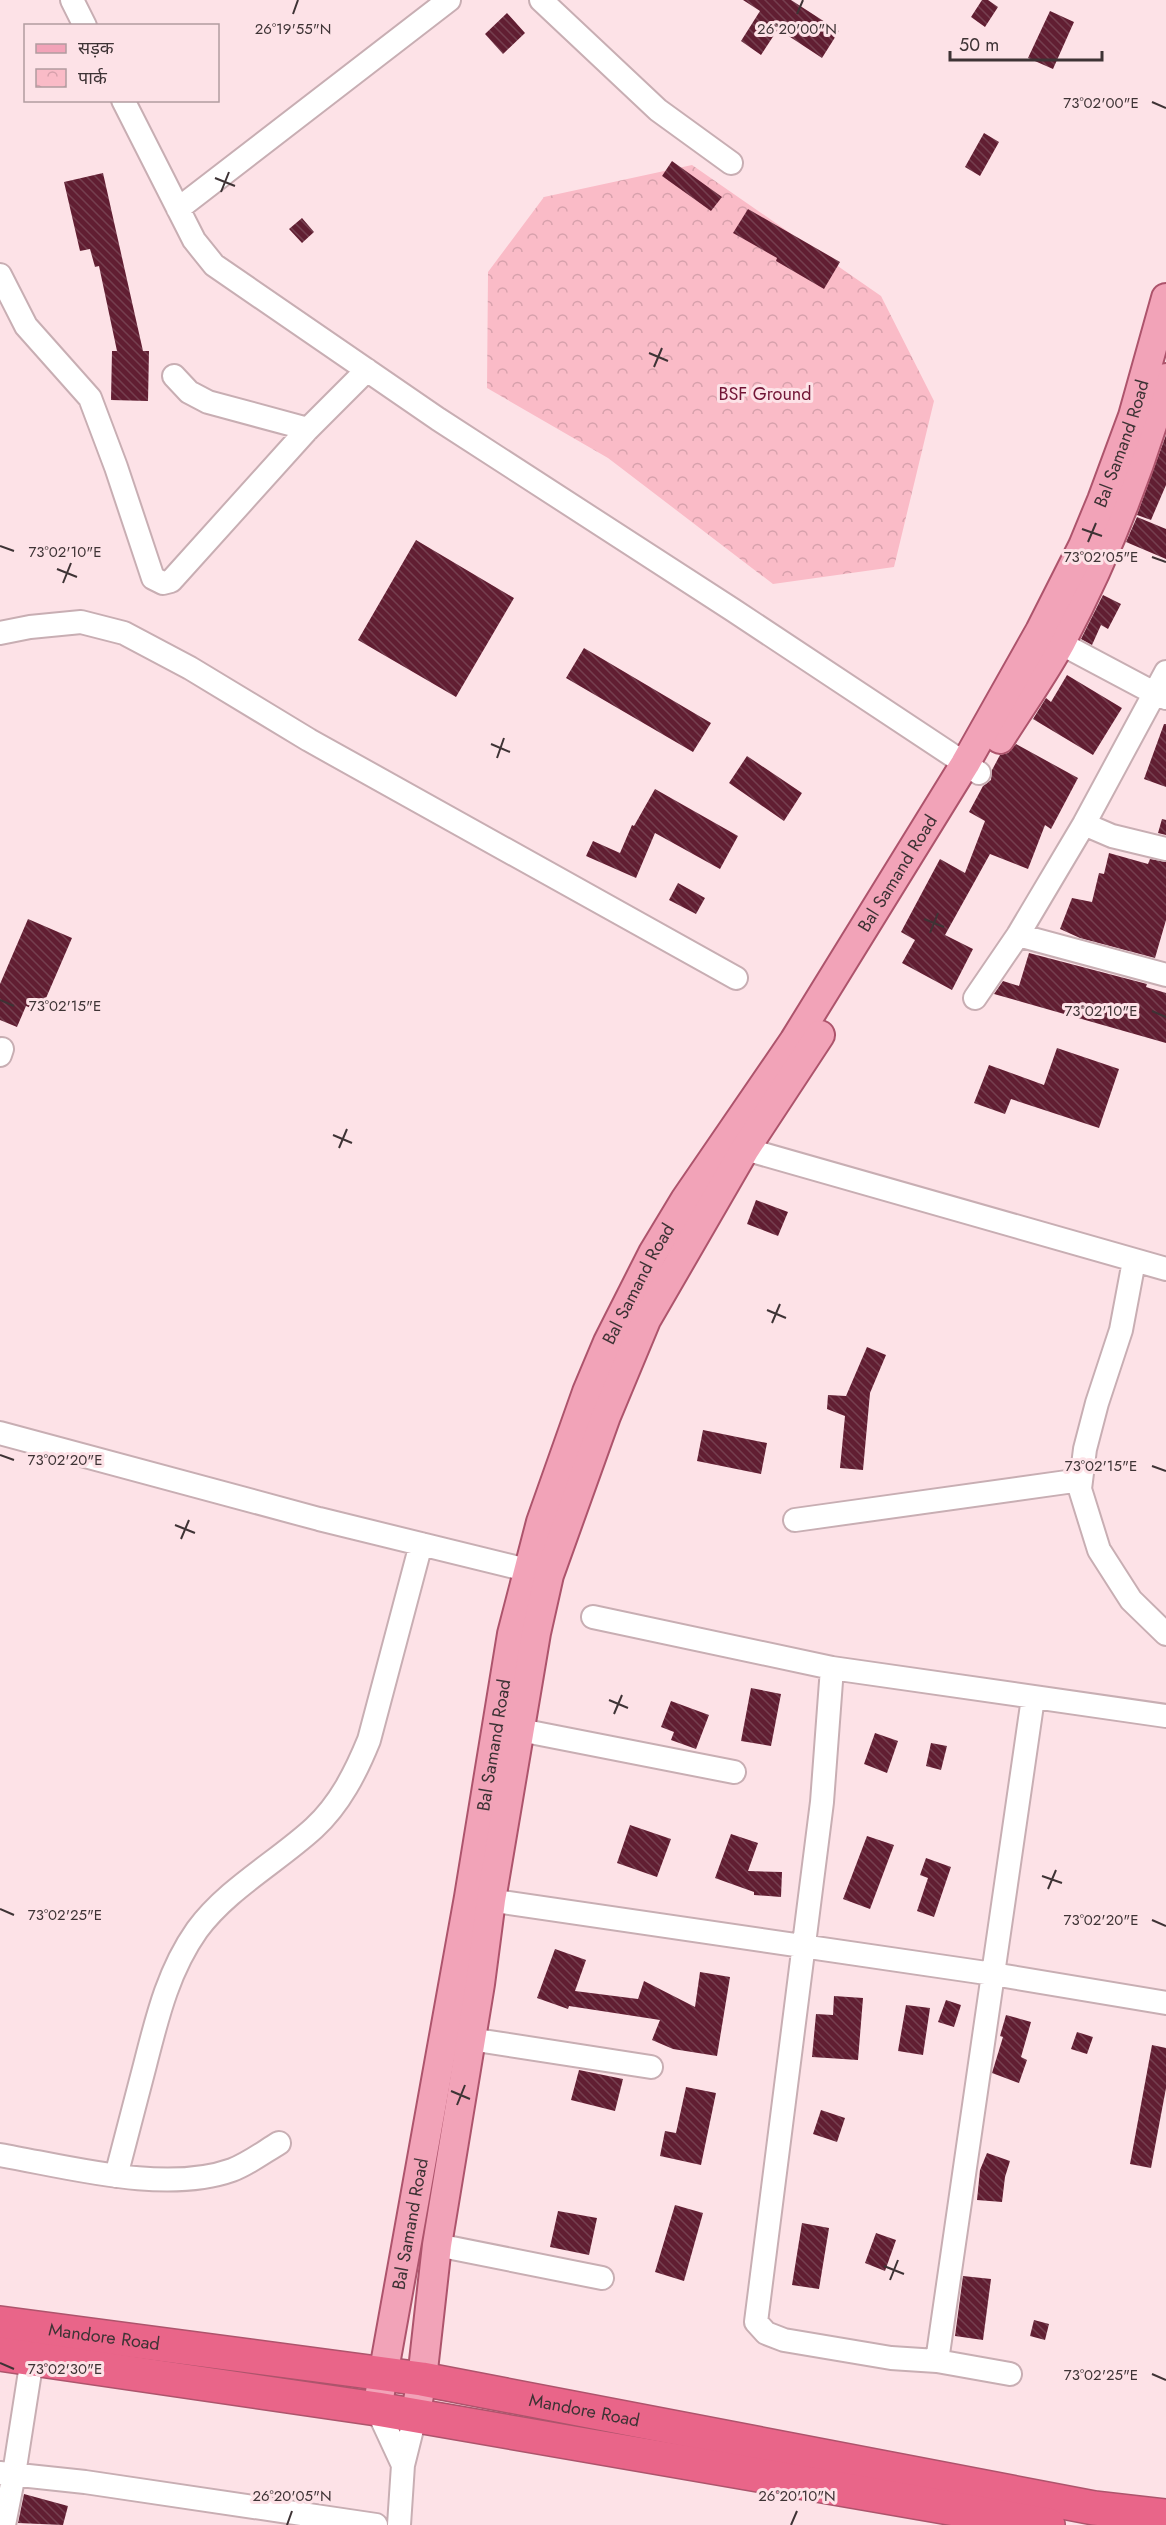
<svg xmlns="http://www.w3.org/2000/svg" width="1166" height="2525" viewBox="0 0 1166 2525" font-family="Jost,'Noto Sans Devanagari',sans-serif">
<defs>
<pattern id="park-crowns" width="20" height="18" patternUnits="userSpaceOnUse" patternTransform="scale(1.5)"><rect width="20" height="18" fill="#fabbc7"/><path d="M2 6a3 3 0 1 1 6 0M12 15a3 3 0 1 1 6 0" fill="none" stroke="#d7a1ac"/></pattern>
<pattern id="building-back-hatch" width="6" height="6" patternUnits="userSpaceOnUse" patternTransform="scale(1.5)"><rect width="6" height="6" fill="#611e32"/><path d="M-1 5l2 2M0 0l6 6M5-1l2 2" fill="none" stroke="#753f4f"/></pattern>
</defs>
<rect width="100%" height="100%" fill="#fde2e7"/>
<path fill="url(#park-crowns)" d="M692,165L881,296L934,401L894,567L773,584L608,458L487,388L488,272L544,197Z"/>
<path fill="url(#building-back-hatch)" d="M743,0H791L839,31L822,58L778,29L761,55L741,41L760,11Z
M982,0H988L998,7L985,27L971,17Z
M1050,11L1074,22L1053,69L1028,58Z
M507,13L525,33L503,54L485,34Z
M984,133L999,142L980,176L965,167Z
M672,161L722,197L711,211L662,176Z
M103,173L143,351H149L148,401L111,400L112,351H117L99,266L95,267L90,249L80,251L64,182Z
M748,209L840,262L824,289L776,261L777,258L733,233Z
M302,218L314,232L302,243L289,229Z
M1166,435V485L1151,520L1137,515Z
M1137,517L1166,529V559L1126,542Z
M416,540L514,598L456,697L358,640Z
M1103,595L1121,604L1108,629L1101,625L1092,645L1081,639Z
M584,648L711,723L693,752L566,678Z
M1067,675L1122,708L1093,755L1033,719L1046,698L1051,702Z
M1164,724H1166V787L1144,779Z
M1016,744L1078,778L1051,829L1045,825L1028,869L990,854L945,935L973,949L952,990L902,963L915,940L901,932L940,859L965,873L985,821L969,812L983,786L991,780L992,770L1000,755L1008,753Z
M747,756L802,793L784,821L729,783Z
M655,789L738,836L720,869L655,833L636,878L586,856L593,841L620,853L632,825L634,826Z
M1162,819L1166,820V835L1158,833Z
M1109,853L1148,864L1150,859L1166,862V920L1155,958L1080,938L1060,929L1072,898L1092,902L1099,873L1104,874Z
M678,883L705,898L696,914L669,900Z
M28,919L72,938L40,1012L26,1006L17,1027L0,1020V984Z
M1029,953L1147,984L1146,987L1166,993V1043L994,994L1003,981L1019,986Z
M1057,1048L1119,1069L1099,1128L1011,1099L1005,1114L974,1103L989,1065L1044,1085Z
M756,1200L788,1212L778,1236L747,1224Z
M867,1347L886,1355L870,1393L863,1470L840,1468L845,1416L827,1409L828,1395L846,1396Z
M703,1430L767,1443L761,1474L697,1461Z
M751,1688L781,1694L771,1746L741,1741Z
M671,1701L709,1715L696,1749L671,1740L674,1732L661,1727Z
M875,1733L898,1741L887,1773L864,1764Z
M931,1743L947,1746L941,1770L926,1766Z
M630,1825L671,1839L657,1877L617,1863Z
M731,1834L758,1843L748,1871L782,1872L781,1897L754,1895V1892L715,1878Z
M867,1836L894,1845L870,1909L843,1899Z
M926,1858L951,1867L934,1917L917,1911L928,1878L920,1875Z
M555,1949L586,1960L575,1991L638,1999L644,1981L695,2007L700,1972L730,1977L717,2056L673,2049L652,2040L660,2020L569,2006L568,2009L537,1998Z
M834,1996L863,1998L858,2060L812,2057L816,2014L833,2015Z
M946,2000L961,2005L954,2027L938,2022Z
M906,2005L930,2008L923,2055L898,2051Z
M1006,2015L1031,2022L1021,2057L1027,2060L1019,2083L992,2073L1003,2037L1000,2036Z
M1077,2032L1093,2037L1087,2054L1071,2049Z
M1152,2045L1166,2048V2088L1151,2168L1130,2164Z
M579,2070L623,2079L615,2111L571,2100Z
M686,2087L716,2093L701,2165L660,2156L665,2131L676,2133Z
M821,2110L845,2118L837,2142L813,2134Z
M987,2153L1010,2161L1005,2177L1002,2202L977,2200L980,2170Z
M675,2205L703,2213L684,2281L655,2272Z
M558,2211L597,2218L589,2255L550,2247Z
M802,2223L829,2228L819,2289L792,2285Z
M876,2233L896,2240L885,2271L865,2263Z
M963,2276L991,2279L983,2340L955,2336Z
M1034,2320L1049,2324L1045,2340L1030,2336Z
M24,2494L68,2506L63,2525L18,2523Z"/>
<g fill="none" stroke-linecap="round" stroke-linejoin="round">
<defs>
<path id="minor" d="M72,0L85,26
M541,0L658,110L731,163
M123,100L194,240L214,265L438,419L733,610L979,773
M178,209L449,0
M0,275L26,326L90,398L116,467L153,578L163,583L171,581L308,429L367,370
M174,376L189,392L208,402L308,429
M0,633L30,627L81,622L124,633L190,668L309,740L736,978
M1060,643L1154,693L1166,698
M1084,824L1112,836L1166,849
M1018,935L1166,975
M975,998L1018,935L1084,824L1166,672
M0,1055L2,1049
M745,1149L1166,1269
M1134,1261L1121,1330L1097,1403L1085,1449L1080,1489L1099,1550L1131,1600L1166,1634
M0,1433L319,1519L527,1570
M795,1520L1081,1480
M593,1617L832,1668L1166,1716
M832,1668L822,1802L756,2322L766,2333L784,2340L891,2358L937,2361
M520,1730L734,1772
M475,1898L993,1974L1033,1698
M470,2039L651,2067
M0,2155C69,2167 165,2194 232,2170C248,2164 264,2152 279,2143
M116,2176C126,2139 135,2102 145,2065C157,2018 168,1971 197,1930C227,1889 277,1862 314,1828C340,1804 356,1772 369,1740L421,1544
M437,2245L602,2278
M1010,2374L937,2361L993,1974L1166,2003
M377,2409L403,2465
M0,2473L85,2482L376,2525
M4,2525L14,2474L34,2346
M399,2525L403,2465L415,2417"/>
<g id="major">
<path d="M1000,739C1020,707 1043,675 1061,642C1105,558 1141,469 1166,378"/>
<path id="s1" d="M377,2409L469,1897L512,1634L541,1522L587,1392L608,1342L653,1253L685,1200L794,1041L965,764L1040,631L1083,546L1102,500L1133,416L1166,298"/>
<path d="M415,2417L422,2379L437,2245L480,1984L491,1900L536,1633L549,1575L606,1416L646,1320L745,1149L820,1035"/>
</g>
<g id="highway">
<path id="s2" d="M0,2323L422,2379L1094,2508L1166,2516"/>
<path d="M0,2354L377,2409L1048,2525"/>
</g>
</defs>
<use href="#minor" stroke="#c8aeb3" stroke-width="26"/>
<use href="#major" stroke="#ad546c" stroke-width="32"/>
<use href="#highway" stroke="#ad546c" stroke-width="36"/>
<use href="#minor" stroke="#fff" stroke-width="22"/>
<use href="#major" stroke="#f2a3b8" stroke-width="28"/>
<use href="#highway" stroke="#e96589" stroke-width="33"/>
</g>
<path fill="none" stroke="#3e3335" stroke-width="2" d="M293,14L298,0M797,14L803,0M1152,102L1166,108M215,178L235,186M221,192L229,172M649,353L668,361M654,367L662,348M1082,529L1102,536M1088,542L1096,523M0,546L14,551M1152,557L1166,562M57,569L77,577M63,583L71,563M491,744L510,752M497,758L504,738M924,919L944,927M930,933L938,913M0,1000L14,1006M1152,1011L1166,1017M333,1135L352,1143M339,1148L347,1129M767,1310L786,1318M772,1323L780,1304M0,1455L14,1460M1152,1466L1166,1471M175,1525L195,1533M181,1539L189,1520M609,1700L628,1708M614,1714L622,1695M1042,1876L1062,1883M1048,1889L1056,1870M0,1909L14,1915M1152,1920L1166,1926M451,2091L470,2099M457,2105L465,2085M884,2266L904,2274M890,2280L898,2260M0,2363L14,2369M1152,2374L1166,2380M287,2525L292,2511M791,2525L797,2511"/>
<g text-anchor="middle" stroke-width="6" stroke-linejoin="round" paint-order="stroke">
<g font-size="18" fill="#721536" stroke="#fde2e7">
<text x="765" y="400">BSF Ground</text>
</g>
<g font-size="18" fill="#3e3335" stroke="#fde2e7">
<text dy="6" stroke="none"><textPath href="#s1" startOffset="2132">Bal Samand Road</textPath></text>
<text dy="6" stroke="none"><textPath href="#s1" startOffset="1646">Bal Samand Road</textPath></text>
<text dy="6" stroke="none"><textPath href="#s1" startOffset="1160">Bal Samand Road</textPath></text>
<text dy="6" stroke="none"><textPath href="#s1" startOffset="674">Bal Samand Road</textPath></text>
<text dy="6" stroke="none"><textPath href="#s1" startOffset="188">Bal Samand Road</textPath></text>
<text dy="6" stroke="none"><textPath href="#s2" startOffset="105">Mandore Road</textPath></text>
<text dy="6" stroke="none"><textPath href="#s2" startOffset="591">Mandore Road</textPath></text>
</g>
</g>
<g font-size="15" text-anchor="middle" fill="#3e3335" stroke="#fde2e7" stroke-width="6" stroke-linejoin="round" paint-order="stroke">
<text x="293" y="34">26°19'55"N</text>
<text x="797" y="34">26°20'00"N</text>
<text x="1101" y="108">73°02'00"E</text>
<text x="65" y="557">73°02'10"E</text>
<text x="1101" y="562">73°02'05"E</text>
<text x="65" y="1011">73°02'15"E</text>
<text x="1101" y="1016">73°02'10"E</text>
<text x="65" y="1465">73°02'20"E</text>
<text x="1101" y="1471">73°02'15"E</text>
<text x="65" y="1920">73°02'25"E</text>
<text x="1101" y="1925">73°02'20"E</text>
<text x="65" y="2374">73°02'30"E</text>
<text x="1101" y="2380">73°02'25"E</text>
<text x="292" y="2501">26°20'05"N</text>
<text x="797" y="2501">26°20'10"N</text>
</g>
<rect x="24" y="24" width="195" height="78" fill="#fde2e7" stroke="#b19ca0" stroke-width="1.5"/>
<rect x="36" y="44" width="30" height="9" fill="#f2a3b8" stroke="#b19ca0" stroke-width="1.5"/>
<text x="78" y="54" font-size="18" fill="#3e3335">सड़क</text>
<rect x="36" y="69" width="30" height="18" fill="url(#park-crowns)" stroke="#b19ca0" stroke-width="1.5"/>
<text x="78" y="84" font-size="18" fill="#3e3335">पार्क</text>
<path d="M950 51v9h152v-9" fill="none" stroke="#3e3335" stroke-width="3"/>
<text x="959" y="51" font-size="18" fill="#3e3335" stroke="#fde2e7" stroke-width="4.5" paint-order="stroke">50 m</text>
</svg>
